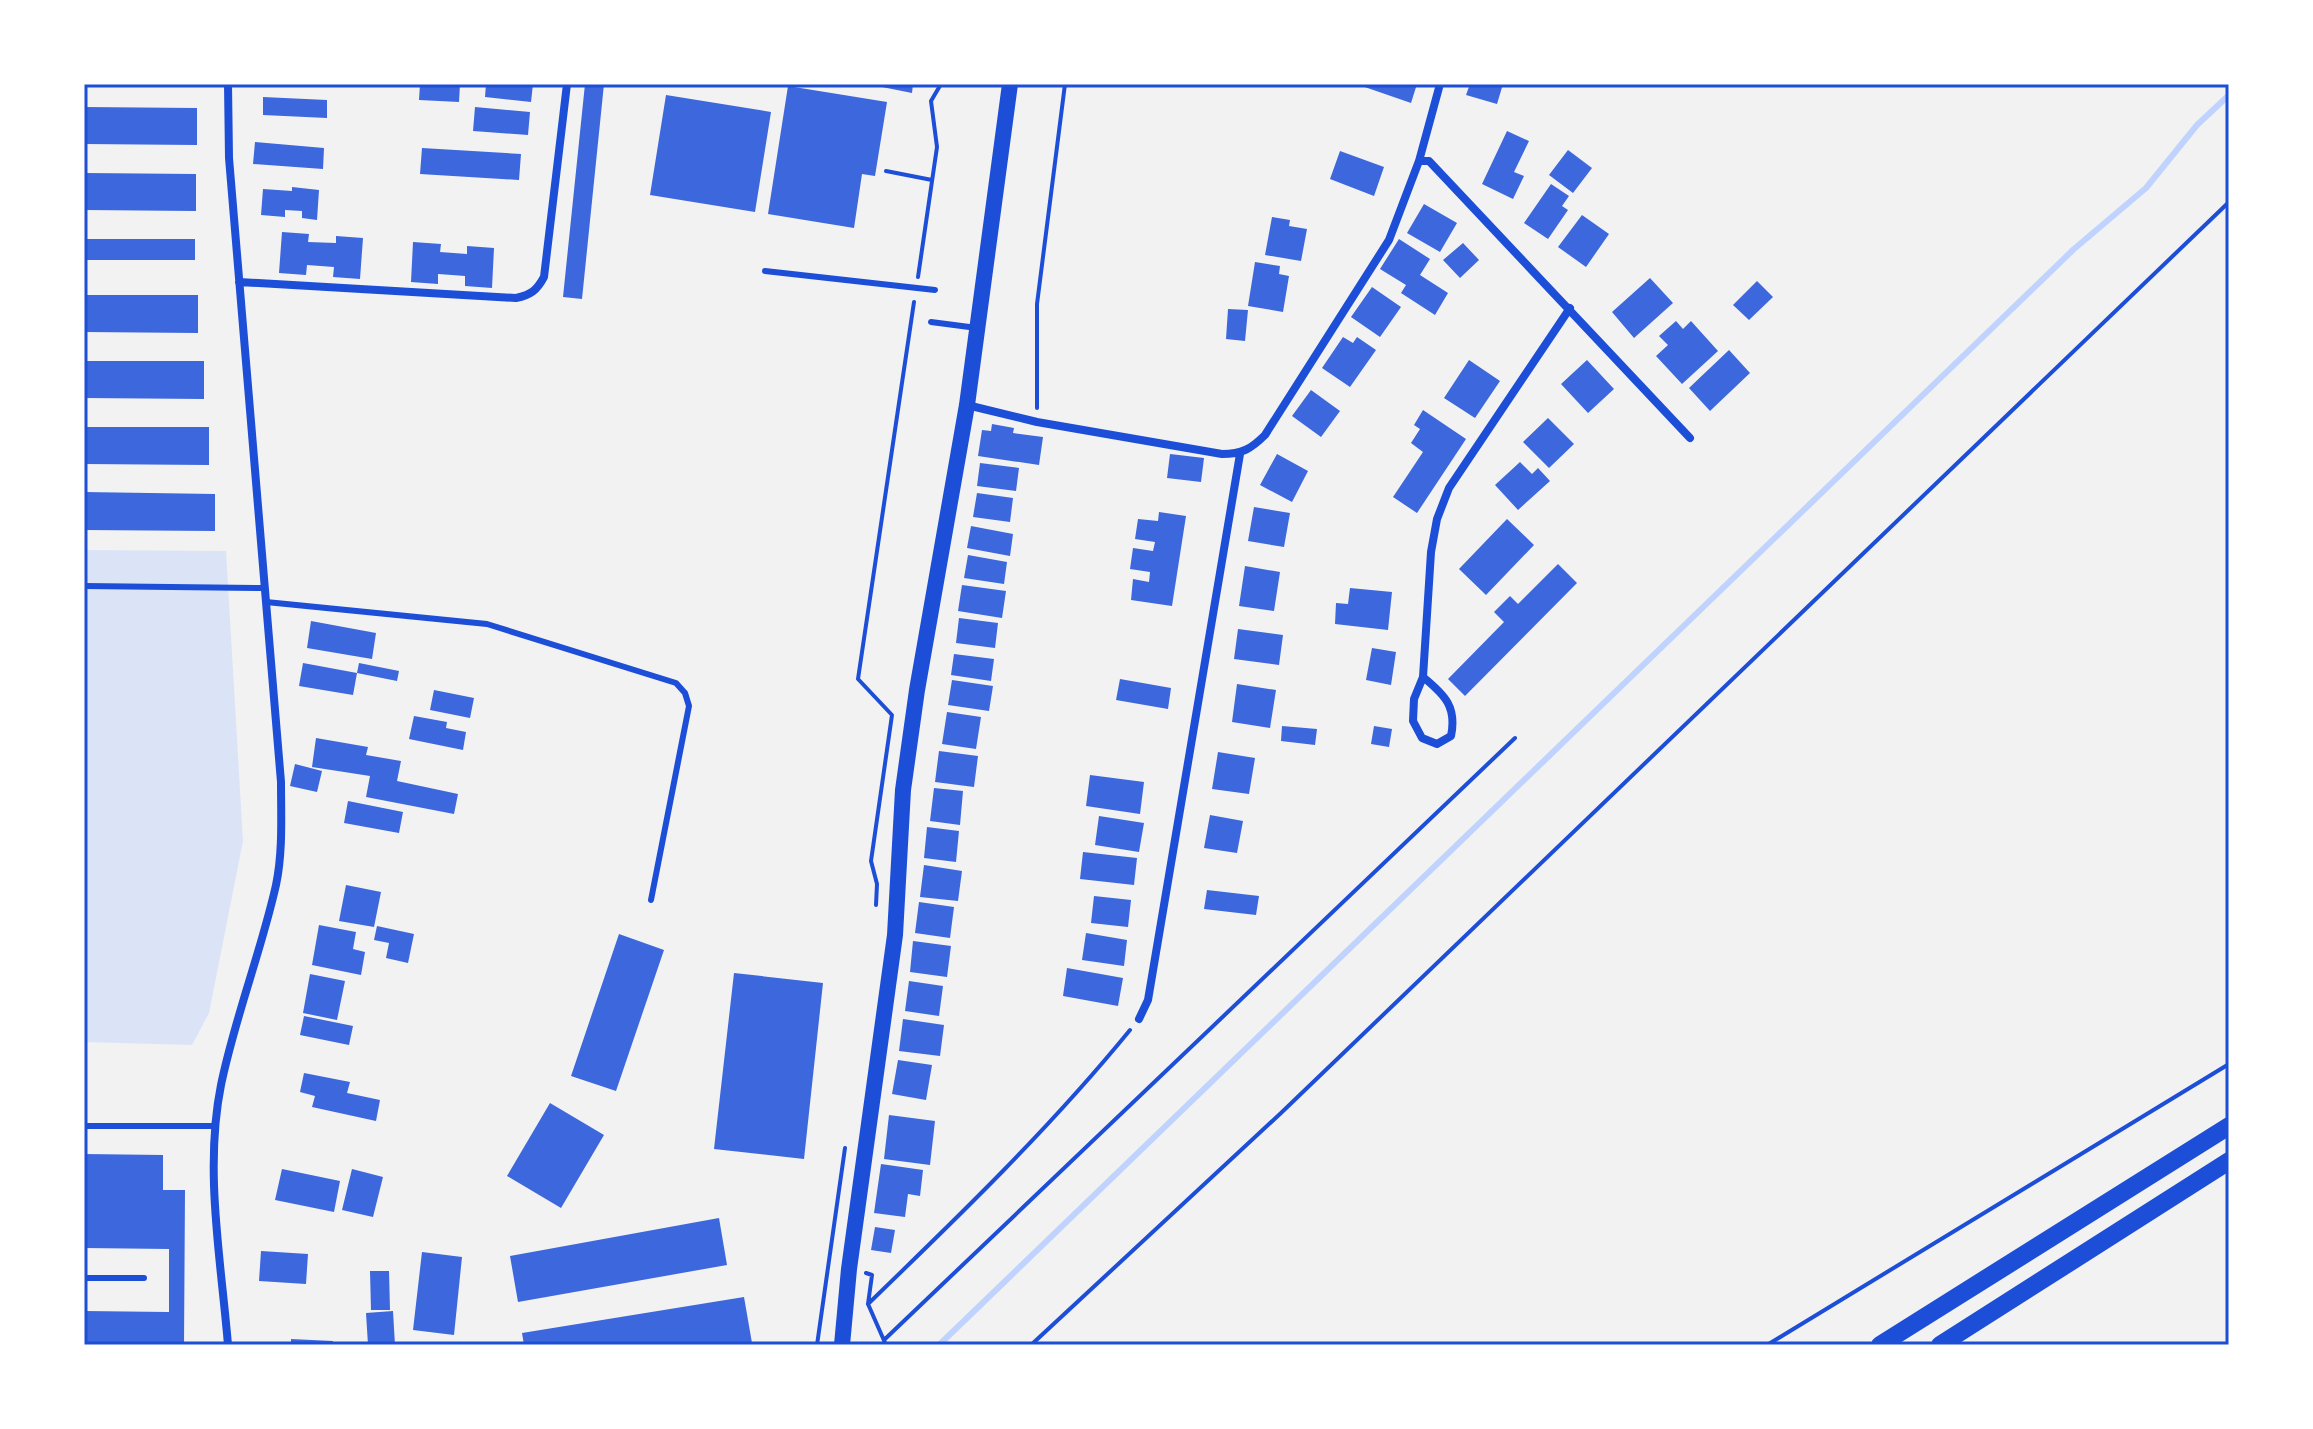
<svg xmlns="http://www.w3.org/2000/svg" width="2313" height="1429" viewBox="0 0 2313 1429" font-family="'Asap Condensed',sans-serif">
<rect width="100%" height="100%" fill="#f2f2f2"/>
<path fill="#dbe4f7" d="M84,550L226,551L243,841L209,1013L192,1045L84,1042Z"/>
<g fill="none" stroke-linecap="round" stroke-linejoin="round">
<path stroke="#bfd3fe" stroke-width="6" d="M939,1345L2074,249L2146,188L2197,125L2229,95"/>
</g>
<path fill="#3d67dc" d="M420,84H460L459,102L419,100Z
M486,84H533L531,102L485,97Z
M585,84H604L582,299L563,297Z
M867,84H913L912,93Z
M1356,84H1417L1411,103Z
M1470,84H1503L1497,104L1466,95Z
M788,86L887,102L875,176L862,174L854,228L768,214Z
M666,95L771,112L755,212L650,195Z
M263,97L327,100V118L263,115Z
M84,107L197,108V145L84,144Z
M475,107L530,112L528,135L473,131Z
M1507,131L1529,141L1514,172L1524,176L1513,199L1482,184Z
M255,142L324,148L323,169L253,164Z
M422,148L521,154L519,180L420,174Z
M1568,150L1592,168L1573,193L1549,175Z
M1340,151L1384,167L1374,196L1330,179Z
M84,173L196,174V211L84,210Z
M1551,184L1569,196L1562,206L1568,210L1548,239L1524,223Z
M292,187L319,190L317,220L302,218V211L285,210V217L261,215L263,189L292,191Z
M1424,204L1457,223L1440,252L1407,233Z
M1582,215L1609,234L1586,267L1558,247Z
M1272,217L1290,220L1289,226L1307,229L1301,261L1265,255Z
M282,232L309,234L308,242L336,243V236L363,238L360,279L333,277L334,267L307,265L306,275L279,273Z
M84,239H195V260H84Z
M1399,239L1430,259L1420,275L1448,293L1435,315L1401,293L1406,285L1380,269Z
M413,242L441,244L440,252L467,254V246L494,248L492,288L465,286V276L452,275L438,274V284L411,282Z
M1463,243L1479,260L1460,278L1443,260Z
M1255,262L1280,266L1279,274L1289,276L1283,312L1248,306Z
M1650,278L1673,303L1634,338L1612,312Z
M1757,281L1773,297L1749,320L1733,305Z
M1372,287L1401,307L1380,337L1351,317Z
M84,295H198V333L84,332Z
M1228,309L1248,310L1245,341L1226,339Z
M1676,321L1683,329L1691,321L1718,351L1682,384L1656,356L1668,345L1659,336Z
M1343,337L1353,343L1357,337L1376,350L1350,387L1322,368Z
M1729,350L1750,373L1710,411L1689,388Z
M1469,360L1500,381L1475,418L1444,398Z
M1587,360L1614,389L1588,413L1561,384Z
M84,361H204V399L84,398Z
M1311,390L1340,411L1321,437L1292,416Z
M1423,410L1466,439L1417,513L1393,497L1423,452L1411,443L1420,429L1414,425Z
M1548,418L1574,444L1549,468L1523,442Z
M992,424L1014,428L1013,433L1043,437L1039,465L978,456L982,430L991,431Z
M84,427H209V465L84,464Z
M1170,454L1204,458L1201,482L1167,478Z
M1277,454L1308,471L1292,502L1260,485Z
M1520,462L1532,474L1538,468L1550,481L1518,510L1495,485Z
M980,463L1019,468L1016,491L977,486Z
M84,492L215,494V531L84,530Z
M977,493L1013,498L1010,522L973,517Z
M1254,507L1290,513L1284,547L1248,541Z
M1159,512L1186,516L1172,606L1131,600L1133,579L1149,582L1150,572L1130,569L1133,548L1153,551L1155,542L1135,539L1138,519L1158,521Z
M1507,519L1534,545L1486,595L1459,569Z
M971,526L1013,534L1010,556L967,548Z
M968,555L1007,562L1004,584L964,578Z
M1558,564L1577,583L1465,696L1448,679L1504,622L1494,612L1510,596L1518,604Z
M1245,566L1280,572L1274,611L1239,606Z
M962,585L1006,591L1002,618L958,611Z
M1350,588L1392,592L1388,630L1335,624L1336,603L1348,604Z
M959,618L998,623L995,648L956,643Z
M311,621L376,633L372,659L307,648Z
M1238,629L1283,635L1279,665L1234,659Z
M1372,648L1396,652L1391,685L1366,680Z
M954,654L994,659L991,681L951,675Z
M303,663L357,673L353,695L299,686Z
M359,663L399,671L397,681L357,673Z
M1120,679L1171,688L1168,709L1116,700Z
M952,680L993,686L989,711L948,705Z
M1237,684L1276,690L1270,728L1232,722Z
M434,690L474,698L470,718L430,710Z
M947,712L981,717L976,749L942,744Z
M414,716L447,722L446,728L466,732L463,750L409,739Z
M1282,726L1317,729L1315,745L1281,741Z
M1374,726L1392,729L1389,747L1371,744Z
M316,738L368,747L366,755L401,761L397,781L458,794L454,814L366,797L370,776L312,767Z
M939,751L978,756L974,787L935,782Z
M1218,752L1255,758L1249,794L1212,789Z
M295,764L322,771L317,792L290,786Z
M1090,775L1144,782L1140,814L1086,806Z
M934,788L963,791L960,825L930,821Z
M348,801L403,812L399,833L344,823Z
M1210,815L1243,821L1237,853L1204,848Z
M1099,816L1144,823L1139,852L1095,845Z
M927,827L959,831L956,862L924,858Z
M1083,852L1137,858L1134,885L1080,879Z
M924,865L962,871L958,901L920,897Z
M346,885L381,892L374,927L339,921Z
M1207,890L1259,896L1256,915L1204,909Z
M1094,896L1131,900L1128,927L1091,923Z
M919,902L954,907L950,938L915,933Z
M319,925L356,932L353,949L365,952L361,975L312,965Z
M377,926L414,934L408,963L386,958L389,943L374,940Z
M1086,933L1127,940L1124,966L1082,960Z
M619,934L664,950L616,1091L571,1076Z
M913,941L951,946L947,977L910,972Z
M1067,968L1123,978L1118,1006L1063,996Z
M734,973L823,983L804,1159L714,1149Z
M310,974L345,981L337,1020L303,1013Z
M909,981L943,986L939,1016L905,1011Z
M304,1016L353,1026L349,1045L300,1035Z
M903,1019L944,1025L940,1056L899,1051Z
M898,1060L932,1065L926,1100L892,1094Z
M304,1073L350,1082L347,1093L380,1100L376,1121L312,1107L315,1096L300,1092Z
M550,1103L604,1135L561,1208L507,1176Z
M889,1115L935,1121L930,1165L884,1159Z
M84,1154L163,1155V1190H185L184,1345H84V1311L169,1312V1249L84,1248Z
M881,1164L923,1170L920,1196L908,1194L905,1217L874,1213Z
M282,1169L340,1181L334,1212L275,1200Z
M352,1169L383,1177L373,1217L342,1210Z
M719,1218L727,1265L518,1302L510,1256Z
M875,1227L895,1230L891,1253L871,1250Z
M261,1251L308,1254L306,1284L259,1281Z
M422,1252L462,1257L454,1335L413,1330Z
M370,1271H389L390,1310H371Z
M744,1297L752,1343L524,1345L522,1333Z
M393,1311L395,1345H368L366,1313Z
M291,1339L333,1341V1345H291Z"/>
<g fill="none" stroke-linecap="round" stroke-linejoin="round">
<path stroke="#1d4ed8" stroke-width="4" d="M886,171L932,180
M918,277L937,147L931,101L941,84
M1037,408V304L1065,84
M876,905L877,884L871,861L892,715L858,679L914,302
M866,1273L872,1275L868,1304L886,1345
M868,1304C959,1216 1050,1128 1130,1030
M884,1340L1515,738
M817,1345L845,1148
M1031,1345L1281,1113L2229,202
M1767,1345L2229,1064"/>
<path stroke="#1d4ed8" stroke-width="6" d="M765,271L935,290
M931,322L977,328
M84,586L265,588
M266,602L487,624L676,683L685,693L689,706L651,900
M84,1126H216
M84,1278H144"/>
<path stroke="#1d4ed8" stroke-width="8" d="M1419,161H1429L1690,438
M239,282L516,298C531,295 537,290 544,277L567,84
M967,405L1037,422L1222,454C1242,454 1251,449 1265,435L1389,240L1419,161L1440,84
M1423,677C1445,695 1457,707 1451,736L1437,744L1422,738L1413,721L1414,699L1423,677L1431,552L1437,519L1449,488L1570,308
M1139,1019L1148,1000L1240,454
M228,1345C221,1260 204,1169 221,1085C235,1017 261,952 276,885C283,852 281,816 281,782L229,158L228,84"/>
<path stroke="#1d4ed8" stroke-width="16" d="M842,1345L849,1269L895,935L903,790L917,690L967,405L1010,84"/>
<path stroke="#1d4ed8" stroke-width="18" d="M1880,1345L2229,1126
M1940,1345L2229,1161"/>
</g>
<rect width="2313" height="1429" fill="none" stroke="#ffffff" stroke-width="172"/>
<rect x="86" y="86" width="2141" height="1257" fill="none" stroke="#1d4ed8" stroke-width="3"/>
</svg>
